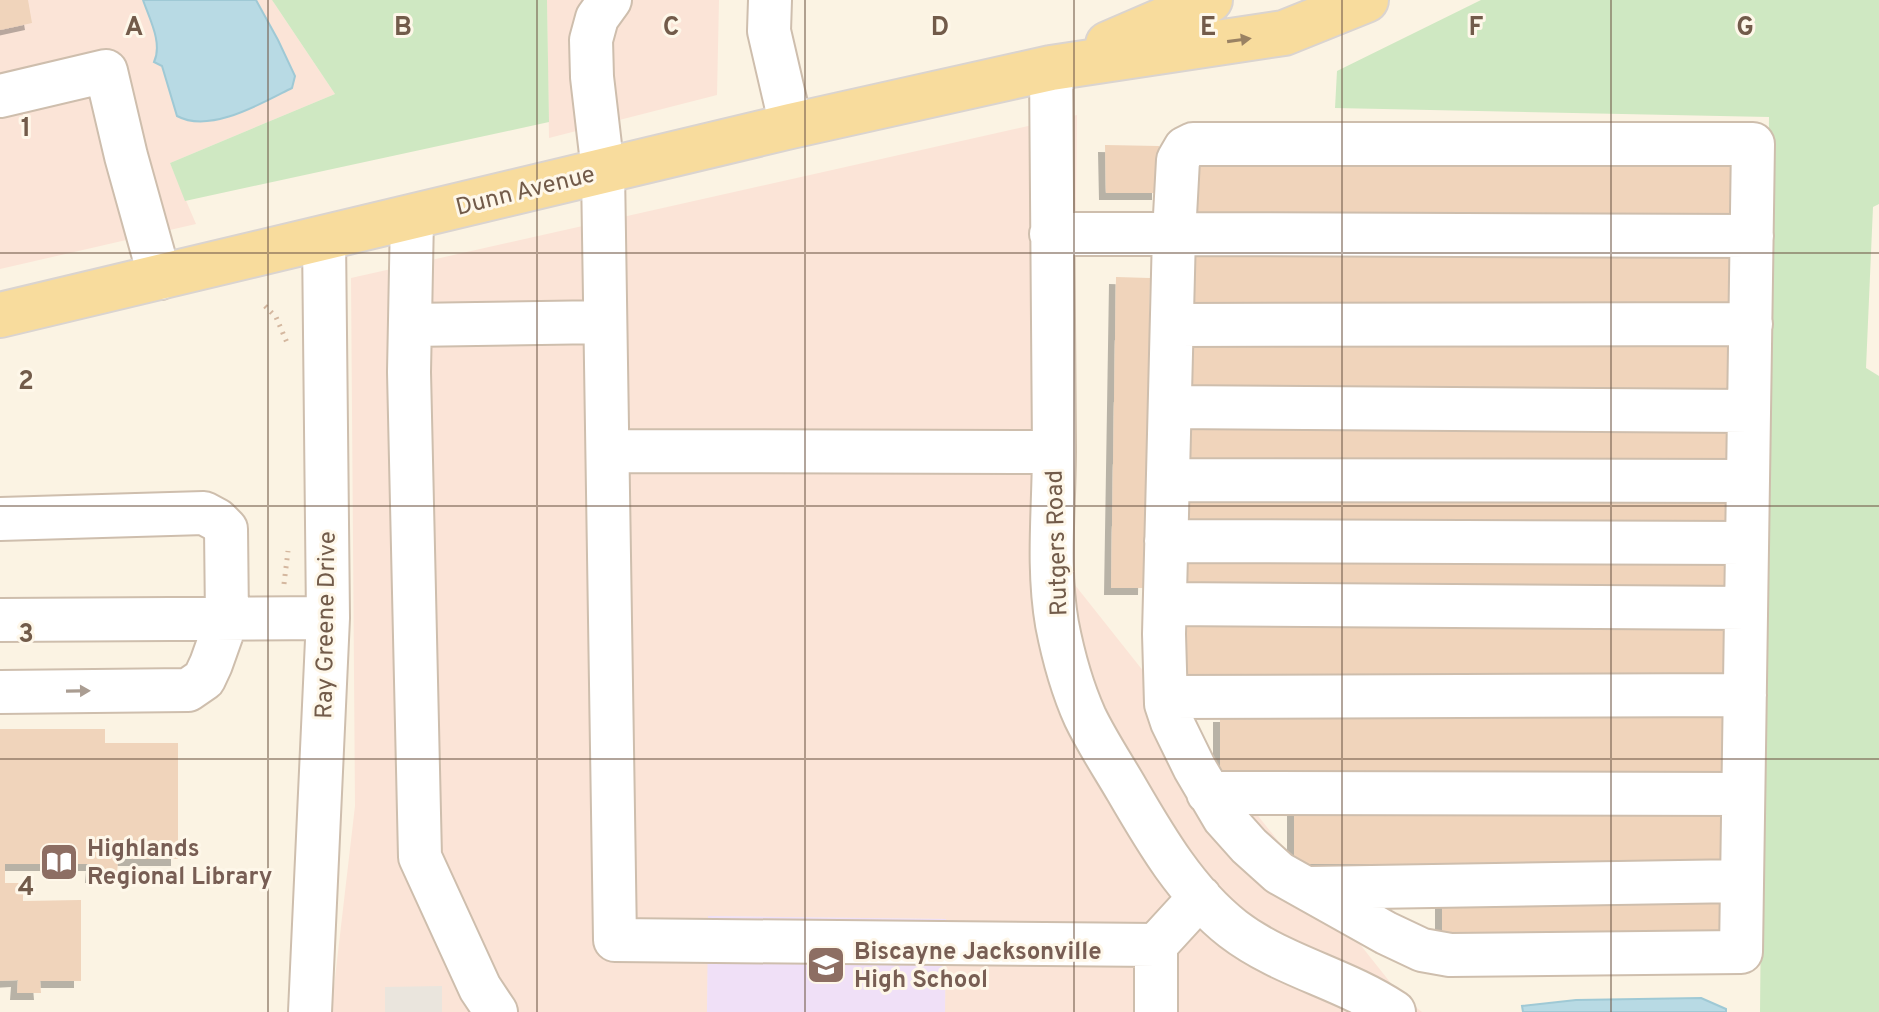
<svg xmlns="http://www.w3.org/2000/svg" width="1879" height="1012" viewBox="0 0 1879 1012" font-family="Overpass,sans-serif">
<defs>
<filter id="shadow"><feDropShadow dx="-7" dy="7" stdDeviation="0" flood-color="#0004"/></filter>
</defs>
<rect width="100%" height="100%" fill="#fbf3e3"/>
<path fill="#fbe4d7" d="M0,0H272L335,94L170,163L196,224L0,269Z
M547,0H719L717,95L549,138Z
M1077,115L1071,580L1401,996L1422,1012H945L946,919L709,916L707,1012H331L355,806L351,278Z"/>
<path fill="#eae5dd" d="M442,986V1012H385V987Z"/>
<path fill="#f0e0f7" d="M708,916L946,919L945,1012H707Z"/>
<path fill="#cfe8c2" d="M272,0H547L549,122L185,201L170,163L335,94Z
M1481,0H1879V204L1873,207L1866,368L1879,376V1012H1760L1769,117L1335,108L1337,71Z"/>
<path fill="#b8dae4" stroke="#9fc9d5" stroke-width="2" d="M143,0H256L278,40L295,76L292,88C262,103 210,134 177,116L162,66L154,62C163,43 149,18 143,0Z
M1701,998L1726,1009V1012H1523L1522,1006L1576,1000Z"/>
<path fill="#f0d4bb" filter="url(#shadow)" d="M0,0H28L32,23L0,30Z
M1105,145L1159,146V193H1106Z
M1194,161H1735L1734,218H1194Z
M1193,251H1733V308H1193Z
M1116,277L1150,278L1145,588H1111Z
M1190,341L1731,342L1730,393L1190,392Z
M1189,427H1729V464H1189Z
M1188,497L1728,498V526L1188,525Z
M1186,560L1726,561V589L1186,588Z
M1185,623H1725V681L1185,680Z
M1220,715H1724V772H1220Z
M0,729H105V743H178V859H118L117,876H92L93,864H5V883H23V901L81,900V981H40L41,993H17L18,980L0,981Z
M1294,807H1721V864H1294Z
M1442,895L1723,896V939H1442Z"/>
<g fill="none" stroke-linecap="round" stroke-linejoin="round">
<defs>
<path id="minor" d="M610,0L597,18L591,40L592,77L603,171L615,940L1156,945L1200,897
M770,0L769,31L791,126
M1051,68C1052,195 1053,322 1054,449C1054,507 1047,567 1057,624C1063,655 1072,688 1085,717C1097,742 1113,766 1127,790C1156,840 1187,893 1233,929C1281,966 1343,978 1394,1012
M0,96L106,71L126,156L160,278
M412,217L409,372L420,857L480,988L496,1012
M1051,234H1174L1178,160L1185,148L1193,144H1753L1741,952L1450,955L1422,950L1386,933L1279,873L1249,846L1224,818L1194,767L1172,722L1166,704L1164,634L1174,234L1752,236
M410,325L605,322
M1172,325L1751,324
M1170,407L1749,411
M608,451L1054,452
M1168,480L1748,481
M0,519L204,513L217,520L226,529L227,619L211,664L204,679L188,690L0,692
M1166,541L1747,543
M1165,604L1746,608
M0,620L328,618
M1166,697L1745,695
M1208,793L1743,794
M1309,888L1742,881
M310,1012L328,618L324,238
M1156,1012V945"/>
<path id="major" d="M1108,44L1210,0
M0,315L791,126L1051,68L1284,33L1366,0"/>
</defs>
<use href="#minor" stroke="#cebead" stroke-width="46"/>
<use href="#major" stroke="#dad4d0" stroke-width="48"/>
<path stroke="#d4b79f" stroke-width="5" stroke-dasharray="2 6" stroke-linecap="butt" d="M265,306L276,317L288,345
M284,584L288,551"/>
<use href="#minor" stroke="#fff" stroke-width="42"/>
<use href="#major" stroke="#f8dc9d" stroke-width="44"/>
</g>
<defs><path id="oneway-solid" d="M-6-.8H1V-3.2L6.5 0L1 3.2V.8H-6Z" transform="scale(2)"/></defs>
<use fill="#9a8263" href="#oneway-solid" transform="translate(1239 40) rotate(-8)"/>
<use fill="#aa9d92" href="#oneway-solid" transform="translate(78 691) rotate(-1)"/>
<path fill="none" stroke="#725b4a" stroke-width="2" stroke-opacity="0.55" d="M268,0V1012M537,0V1012M805,0V1012M1074,0V1012M1342,0V1012M1611,0V1012M0,253H1879M0,506H1879M0,759H1879"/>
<defs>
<symbol id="library-square" viewBox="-11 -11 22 22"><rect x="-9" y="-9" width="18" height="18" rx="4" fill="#8d6e63" stroke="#fef7e9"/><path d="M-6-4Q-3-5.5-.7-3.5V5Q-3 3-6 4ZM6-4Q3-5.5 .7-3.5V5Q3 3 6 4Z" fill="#fff"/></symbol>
<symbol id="school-square" viewBox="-11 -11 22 22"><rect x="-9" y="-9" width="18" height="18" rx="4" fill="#8d6e63" stroke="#fef7e9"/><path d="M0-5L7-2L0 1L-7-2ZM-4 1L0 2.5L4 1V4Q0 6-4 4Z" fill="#fff"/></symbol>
</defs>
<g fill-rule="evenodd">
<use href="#library-square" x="37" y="840" width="44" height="44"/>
<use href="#school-square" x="804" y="943" width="44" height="44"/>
</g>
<g text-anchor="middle" stroke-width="6" stroke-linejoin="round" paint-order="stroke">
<g font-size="24" fill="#725b4a" stroke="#fef7e9">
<text transform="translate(525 190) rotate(-14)" y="8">Dunn Avenue</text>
<text transform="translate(1056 543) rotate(-92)" y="8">Rutgers Road</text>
<text transform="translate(325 625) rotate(-89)" y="8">Ray Greene Drive</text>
</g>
<g font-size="24" font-weight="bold" fill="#785e54" stroke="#fef7e9" text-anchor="start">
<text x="87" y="856">Highlands<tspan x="87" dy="28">Regional Library</tspan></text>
<text x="854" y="959">Biscayne Jacksonville<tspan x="854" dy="28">High School</tspan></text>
</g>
</g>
<g font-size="26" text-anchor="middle" font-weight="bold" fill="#725b4a" stroke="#fef7e9" stroke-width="6" stroke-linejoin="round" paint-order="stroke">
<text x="134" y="35">A</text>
<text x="403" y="35">B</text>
<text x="671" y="35">C</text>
<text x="940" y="35">D</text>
<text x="1208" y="35">E</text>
<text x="1476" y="35">F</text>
<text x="1745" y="35">G</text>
<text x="26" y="136">1</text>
<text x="26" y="389">2</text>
<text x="26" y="642">3</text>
<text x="26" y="895">4</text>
</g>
</svg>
